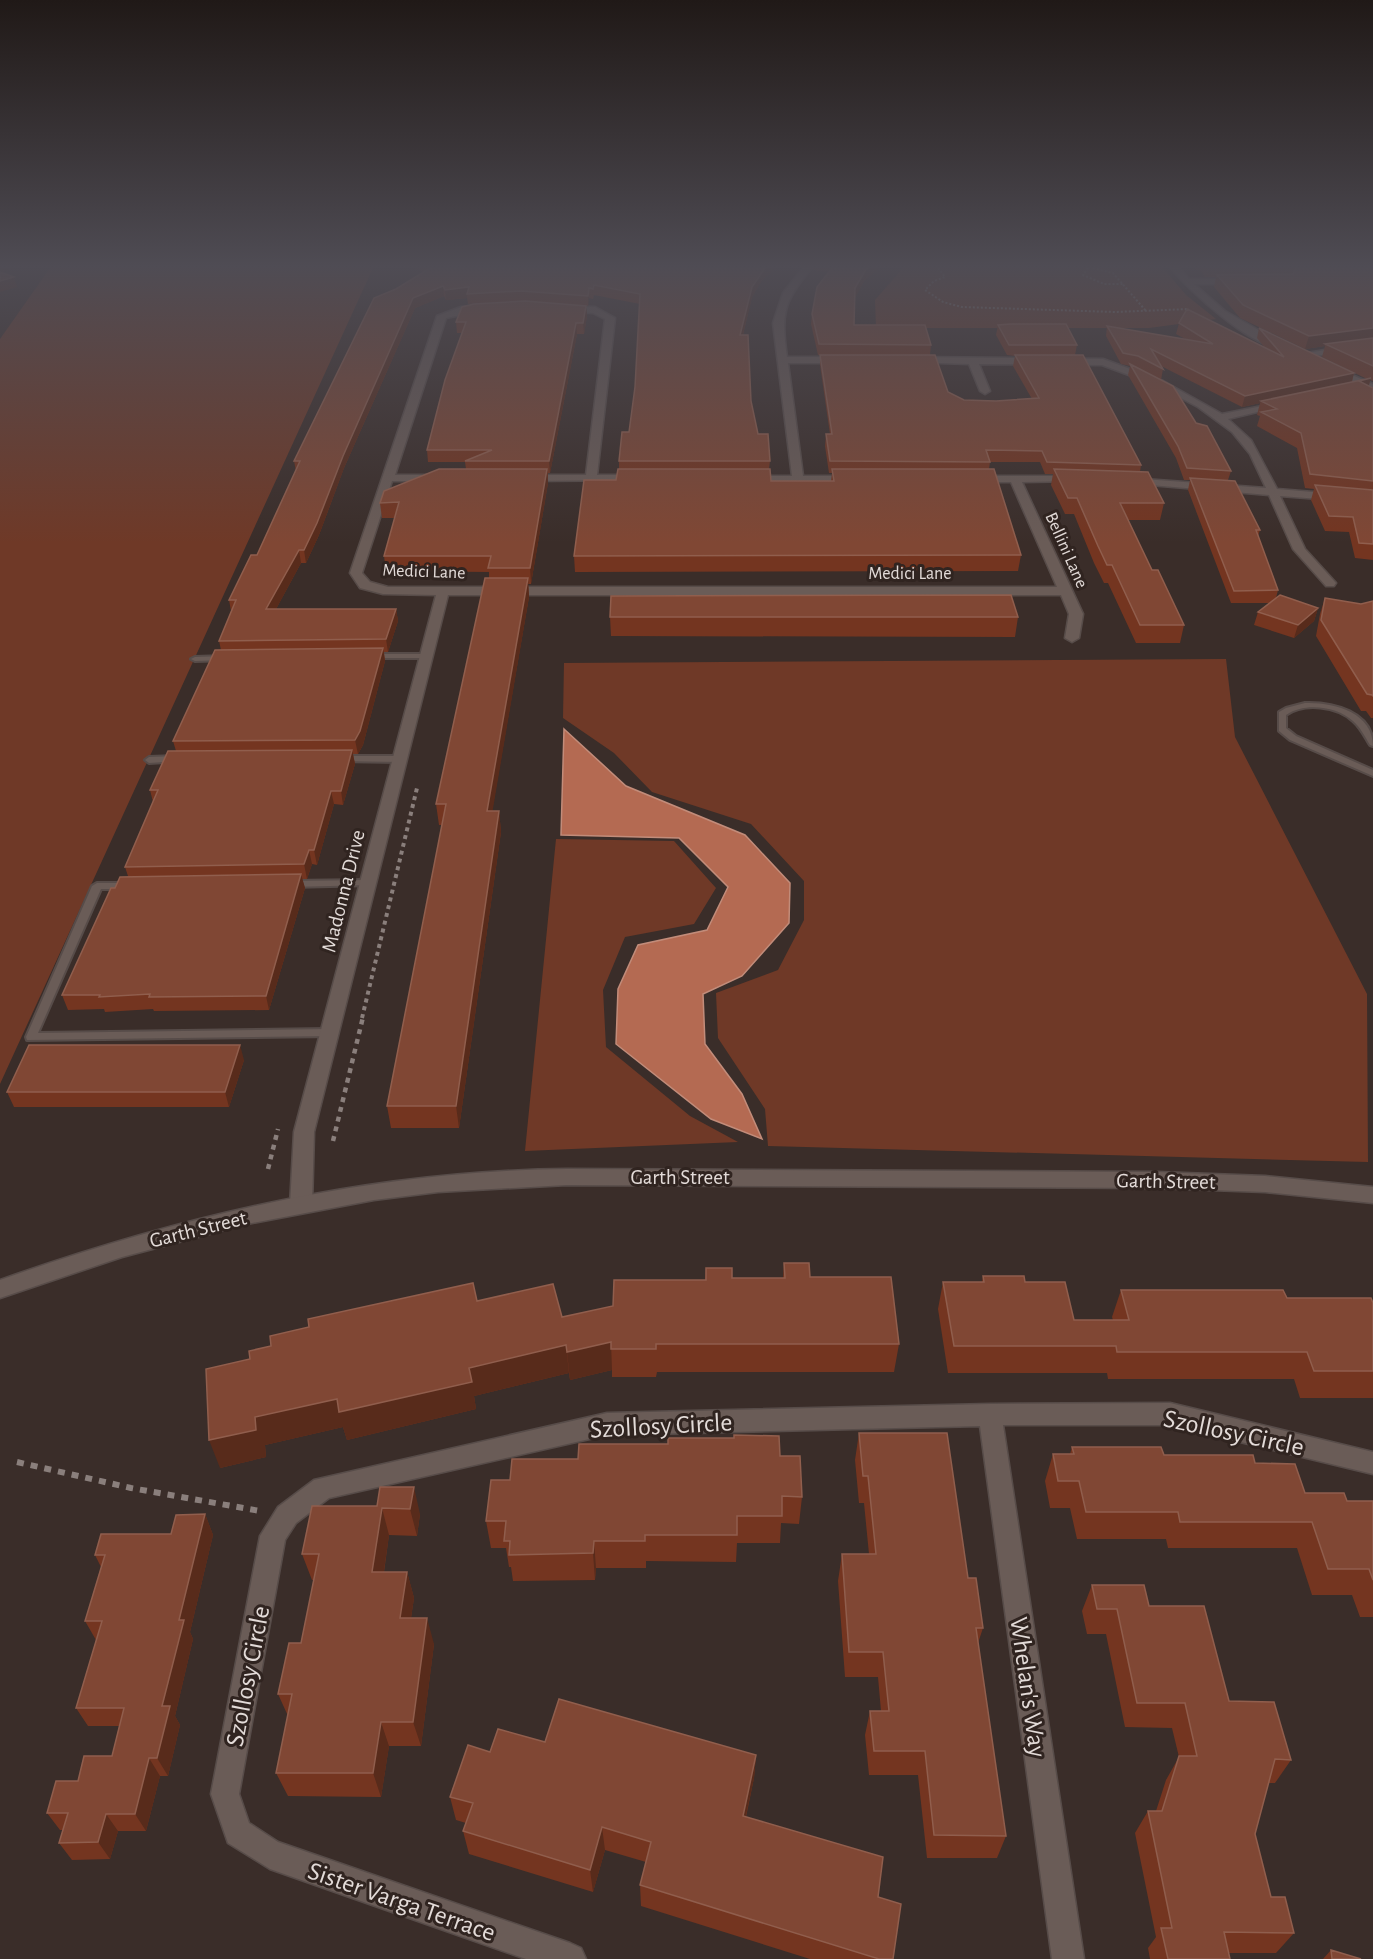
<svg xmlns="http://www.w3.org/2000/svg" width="1373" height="1959" viewBox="0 0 1373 1959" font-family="'Alegreya Sans',sans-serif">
<rect width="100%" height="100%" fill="#3a2d29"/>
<path fill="#6f3927" d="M50,268H373L0,1084V339Z
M903,268H1163L1186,295L1216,319L1149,328H876L875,300Z
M1226,659L1235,737L1367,994L1368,1162L768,1146L765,1109L718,1038L716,993L778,970L804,920V881L751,824L652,792L614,753L563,718L564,663Z
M556,839L674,841L716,888L694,924L625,937L603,990L606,1047L690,1116L738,1142L525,1151Z"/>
<path fill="#b46a52" stroke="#c28c7a" stroke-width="1.5" d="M564,729L626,786L745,835L790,883L789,923L742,976L703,994L705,1044L742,1094L762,1139L711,1119L616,1044L618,989L638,945L707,930L728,887L679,838L561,835Z"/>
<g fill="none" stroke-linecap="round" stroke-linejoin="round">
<defs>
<path id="lane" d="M370,654H426L430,656L426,658H373L369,656Z
M225,656H228V660L195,661L191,659L195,657Z
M1305,703C1333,702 1373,712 1373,746L1370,745C1365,737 1361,728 1353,721C1337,706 1304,702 1286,715V728L1296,736L1373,770V776L1290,740L1279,731V712L1286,708Z
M178,756L182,759L181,761L149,763L145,760L149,757Z
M340,756H400L404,759L400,762L337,761L336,759Z
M368,880L373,883L371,885L290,887L285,884L290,881Z
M97,883H131L136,886L131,889H101L38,1033L329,1029L334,1033L333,1036L27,1040L26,1037L92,886Z"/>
<path id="street" d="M803,268H812C783,301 781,314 787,357H843L848,360L843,363H788L803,476H856L862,479L856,482L742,481V477L746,476H792L773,323L783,293Z
M1171,268H1180L1189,279H1241L1238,284H1194L1225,311L1281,343V347C1254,350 1187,289 1171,268Z
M483,305L486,306V310L446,318L395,475H439L445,478L439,481H392L362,573L370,582L388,587H1057L1011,482H974L968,479L974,476H1075L1079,477V481L1022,482L1083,614L1079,638L1072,642L1065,638L1069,614L1061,595H448L314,1132L312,1205L308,1211L301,1213L294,1211L290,1205L294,1132L436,595L383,594L360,588L350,573L437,316L461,307Z
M562,306L595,307L615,318L597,475H640L646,478L644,480L524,481L518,478L524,475H586L605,319L593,313L559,311L557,309Z
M1373,342V348L1300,358L1295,355Z
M913,357L1103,359L1163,381L1222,414L1287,401V405L1228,419L1251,440L1277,489L1373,497V503L1280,496L1305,549L1336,583L1334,586H1326L1293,549L1269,495L1126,483L1124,481L1130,478L1266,488L1250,454L1232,432L1198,407L1156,385L1102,365L979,364L990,391L985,394L980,391L969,364L910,362V358Z
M1327,367H1333L1373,384V391L1327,371Z
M1170,1403L1373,1452V1474L1170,1425H1003L1084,1959H1052L980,1426L607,1435L329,1498L296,1523L285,1540L239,1794L249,1823L278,1842L570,1943L581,1948L586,1959H526L270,1869L228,1843L211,1794L260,1536L278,1507L314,1480L607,1413L990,1404Z"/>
<path id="secondary" d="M567,1169L1157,1172L1265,1176L1373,1187V1203L1265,1192L1157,1188L567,1185L438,1192L374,1200L247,1224L122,1257L0,1298V1280C183,1215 372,1171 567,1169Z"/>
</defs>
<use href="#lane" stroke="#574c49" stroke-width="4"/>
<use href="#street" stroke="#574c49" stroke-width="3"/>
<use href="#secondary" stroke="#574c49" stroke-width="3"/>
<path stroke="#8a7f7c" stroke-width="2" stroke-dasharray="2 2" stroke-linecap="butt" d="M938,268L945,277L934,281L925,290L943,302L962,307L1115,312L1189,309
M1088,268L1083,275L1104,284H1123
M1093,268L1113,273L1146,311"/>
<path stroke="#8a7f7c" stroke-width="4" stroke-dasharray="4 4" stroke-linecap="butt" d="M362,1018L417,788"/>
<path stroke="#8a7f7c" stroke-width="4.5" stroke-dasharray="5 5" stroke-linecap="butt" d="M333,1141L363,1017
M268,1169L278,1129"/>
<path stroke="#8a7f7c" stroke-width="6" stroke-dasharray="7 7" stroke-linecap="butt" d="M17,1462L131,1488L260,1511"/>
<use href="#lane" fill="#6a5c57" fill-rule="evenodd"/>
<use href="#street" fill="#6a5c57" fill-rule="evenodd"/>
<use href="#secondary" fill="#6a5c57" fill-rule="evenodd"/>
</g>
<path fill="#743520" d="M415,268H776L762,280L752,297L743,335L751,401L758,434L770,461L769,469L771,481H831L832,473H829L825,446L826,434H830L820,365V355H818L811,324L812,314L829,272L813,270V268H879L864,281L855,297L854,325L931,345L930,355L948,392L964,400L996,401L1032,399L1013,366L1015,356L1007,355L996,335L998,325L1077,345L1075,355L1141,465L1140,472L1164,503L1160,520H1128L1152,570L1184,625L1180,643H1136L1108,583H1104L1094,563L1074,514H1065L1051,485L1053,474H1045L1040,462H990L989,469L1021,555L1018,571L575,572L574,556L616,480L619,469V461L629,432L635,387L640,304L594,295L593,299L589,298L588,306H586L587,316L584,334H577L550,473H548V483L531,584H528L529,597L492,811H499L501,832L459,1128H391L387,1106L442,825H439L436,804L489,578V572L386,571L384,556L395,518H382L380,503L466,469L465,462H428L427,450L462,333H457L456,322L522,301L468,304L467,298L446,300L444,296L415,308L344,468L319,535L306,563H301L276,609H396L398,621L388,652H384L385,661L363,745L358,754H353L355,764L343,805L334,804L317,865L312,864L307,879H302L305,888L269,1010L154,1011L153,1009L105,1012L104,1009L68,1010L62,995L115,888L128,876L125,867L153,802L150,790L176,751L173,741L221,650L219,641L231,611L229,600L257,555L296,471L294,461L396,289L423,272Z
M1195,268H1373V381L1370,380L1369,386L1373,388V560L1355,558L1349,532L1325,531L1311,500L1314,489L1305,488L1297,448L1257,426L1260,416L1257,415L1260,403L1242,407L1161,366L1163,369L1161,380L1196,423L1231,471L1228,480L1260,530L1258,536L1278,590L1276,598L1318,608L1314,621L1294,638L1254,625L1258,612L1269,603H1231L1188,490L1190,480H1184L1176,458L1128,375L1130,366L1121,364L1106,336L1107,326L1185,339L1176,334L1179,323L1264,347L1257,338L1259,328L1354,373L1352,382L1367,379L1322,357L1325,346L1305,349L1240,318L1214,287L1216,277H1205L1200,270H1196Z
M1325,598L1361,604L1373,601V718H1371L1366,711H1361L1316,636L1320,614Z
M610,617H1018L1015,637L611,636Z
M244,1060L229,1107H14L7,1092Z
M784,1263L810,1277L899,1344L894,1372H657L656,1377H612V1370L570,1380L569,1373L474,1396L476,1409L347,1440L343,1427L265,1445L266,1457L220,1468L250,1359L477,1301L562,1317L613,1306L705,1280L706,1268L732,1278H783Z
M983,1276L1025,1282L1074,1320H1113L1112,1317L1121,1290L1373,1303V1398H1300L1294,1379H1108L1107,1373H948L938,1309L943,1282H982Z
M859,1433L968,1578L983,1628L978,1643L1006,1836L997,1858H927L918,1775H869L865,1735L870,1711H881L878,1677H845L838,1581L842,1554H869L864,1503H859L855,1460Z
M1072,1447L1255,1463L1305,1493L1347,1501H1373V1617H1360L1352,1595H1312L1297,1548H1168L1166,1539H1077L1070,1508H1050L1045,1481L1053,1454H1070Z
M780,1456L802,1497L799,1524L781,1523L780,1543H737L736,1562L646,1561V1568H596L595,1580L513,1581L511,1567H509L506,1548H491L486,1521L578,1459Z
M380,1487L420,1514L417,1536L389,1535L384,1572H407L414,1598L411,1618L434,1644L421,1746H389L381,1797L288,1796L276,1773L288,1716L278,1694L301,1643L314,1580H312L302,1554L377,1506Z
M205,1514L213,1535L190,1632L193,1639L175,1716L180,1725L168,1776H160L146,1831H118L110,1859L72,1860L59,1843L63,1830H60L47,1813L78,1781L112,1756L119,1726H88L76,1708L96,1640L85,1621L101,1567L95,1555L171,1534Z
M1092,1585L1149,1606L1229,1701L1291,1760L1275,1783H1268L1255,1834L1271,1897L1294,1933L1276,1953H1229L1230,1959H1150L1148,1948L1156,1937L1135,1833L1148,1811H1156L1166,1780L1179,1757L1172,1728L1125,1727L1106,1634H1087L1082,1611Z
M545,1742L756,1755L754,1778L746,1817L878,1897L893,1959H810L641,1906L640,1885L646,1862L605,1850L593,1892L469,1854L463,1831L466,1823L456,1820L450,1797L490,1752Z
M1331,1950L1361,1959H1323Z"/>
<path fill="#582b1b" d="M0,268H15L0,272Z
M765,268H776L762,280L752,297L740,346V335L752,287Z
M868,268H879L864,281L855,298V288L865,271Z
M14,277L17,287L0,292V281Z
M443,286L444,296L415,308L344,468L319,535L306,563L304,550L343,456L413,298Z
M469,287L467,294V298L446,300L445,290Z
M589,288V298L588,306V296Z
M586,306L587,316L584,334L583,323Z
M576,323L577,334L550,473L549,461Z
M1373,328V340L1325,344V346L1305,349L1309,336Z
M1354,373L1351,384L1261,401L1260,403L1242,407L1245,396Z
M1371,378L1367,391L1359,381Z
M547,469L548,483L531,584L530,568Z
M299,550L301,563L269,622L266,609Z
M528,578L529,597L489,832L487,811Z
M1318,608L1314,621L1294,638L1298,625Z
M396,609L398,621L388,652L386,639Z
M383,648L385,661L363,745L358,754L355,740Z
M352,750L355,764L343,805L341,791Z
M331,791L334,804L317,865L314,850Z
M499,811L501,832L459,1128L456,1106Z
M309,850L312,864L307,879L304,864Z
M301,874L305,888L269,1010L266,996Z
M240,1045L244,1060L229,1107L225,1092Z
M611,1342L612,1370L570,1380L567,1352Z
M566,1345L569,1373L474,1396L476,1409L347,1440L343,1427L265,1445L266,1457L220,1468L209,1440L255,1417Z
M414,1487L420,1514L417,1536L410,1509Z
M382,1508L389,1535L380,1598L372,1572Z
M205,1514L213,1535L190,1632L193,1639L175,1716L180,1725L168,1776L157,1758L162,1706L179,1620Z
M594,1541L596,1568L595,1580L593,1553Z
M407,1572L414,1598L407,1644L400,1618Z
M427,1618L434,1644L421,1746L413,1722Z
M381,1722L389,1746L381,1797L373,1773Z
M756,1755L754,1778L741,1838L743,1816Z
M149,1758L160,1776L146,1831L135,1814Z
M106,1814L118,1831L110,1859L98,1842Z
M602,1827L605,1850L593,1892L590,1870Z"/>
<path fill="#804734" stroke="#905e4d" stroke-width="1.5" d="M430,268H765L752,287L740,335H748L751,401L758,434H768L770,461H619L622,432H629L635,387L640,294L594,285L593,289L589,288L588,296L521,291L467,294L469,287L445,290L443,286L413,298L343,456L317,523L304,550H299L266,609H396L386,639L219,641L236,600H229L251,555H257L300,461H294L374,298L396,289Z
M832,268H868L865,271L855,288L854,325H925L931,345L819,344L812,314L817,287Z
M1296,268H1373V328L1309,336L1243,305L1217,275L1293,274Z
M0,272L14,277L0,281Z
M525,301L586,306L583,323H576L549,461H465L492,450H427L445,380L466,322H456L462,307L474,304Z
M1187,309L1284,357L1259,328L1354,373L1245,396L1151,349L1163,369L1138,356L1123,353L1107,326L1213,344L1179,323Z
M1011,324H1066L1077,345H1009L998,325Z
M1373,338V366L1325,344Z
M820,355H935L948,392L964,400L996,401L1039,398L1015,355H1083L1141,465L1047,462L1042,451L986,450L990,462L830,461L826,434H832Z
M1130,364L1173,386L1196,423L1207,426L1231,471L1187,468L1178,446Z
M1371,378L1359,381L1373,388V481L1310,474L1301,433L1261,412L1277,409L1261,401Z
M439,469H547L530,568H488L491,556H384L399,502L380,503L384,491Z
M618,469H770L771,481H834L832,469H994L1021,555L574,556L584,480H616Z
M1054,469L1148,472L1164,503H1120L1152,570H1158L1184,625H1140L1112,565H1107L1098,546L1077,498H1068Z
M1190,478L1235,481L1260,530H1256L1278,590L1234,591Z
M1315,485L1373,490V544L1359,543L1353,517L1329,516Z
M485,578H528L487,811H499L456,1106H387L446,804H436Z
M1011,595L1018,617H610L611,596Z
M1280,595L1318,608L1298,625L1258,612Z
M1325,598L1361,604L1373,601V696L1372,695L1367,694L1321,620Z
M383,648L360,731L355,740L173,741L215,650Z
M352,750L341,791H331L314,850H309L304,864L125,867L158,790H150L168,751Z
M301,874L266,996L149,997L150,994L99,997L100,995H62L111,888H115L120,877Z
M29,1045H240L225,1092H7Z
M784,1263H809L810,1277H891L899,1344H656V1349H611V1342L567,1352L566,1345L469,1368L472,1382L339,1412L337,1399L255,1417L256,1430L209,1440L206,1369L250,1359L249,1351L271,1346L270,1336L309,1327L308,1319L473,1283L477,1301L553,1284L562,1317L613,1306L614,1280H706V1268H732V1278H785Z
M983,1276H1024L1025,1282H1065L1074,1320H1129L1121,1290H1283L1287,1298H1371L1373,1303V1371H1314L1307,1352H1117L1116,1346H954L943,1282H984Z
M859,1433H947L968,1578H976L983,1628H976L1006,1836L934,1835L925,1751H874L870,1711H889L883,1652H849L842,1554H876L868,1476H863Z
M734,1435L779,1436L780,1456H800L802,1497L782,1496V1516H737V1535H645V1541H594L593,1553L509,1555L510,1541H504L506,1521H486L491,1480H510L512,1459H578L579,1444H668V1438H734Z
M1072,1447H1161L1164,1455H1253L1255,1463L1295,1464L1305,1493H1344L1347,1501H1373V1580L1369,1569H1328L1312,1522H1180L1178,1512H1086L1079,1481H1058L1053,1454H1074Z
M380,1487H414L410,1509L382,1508L372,1572H407L400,1618H427L413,1722H381L373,1773H276L292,1694H278L289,1643H301L319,1554H302L312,1506H377Z
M205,1514L179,1620H184L162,1706H170L157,1758H149L135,1814H106L98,1842L59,1843L68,1813H47L56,1781H78L84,1756H112L124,1708H76L102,1621H85L105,1555H95L101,1534H171L176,1515Z
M1092,1585H1144L1149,1606H1204L1229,1701L1274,1702L1291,1760L1275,1759L1255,1834L1271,1897H1285L1294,1933L1224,1932L1230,1959H1168L1161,1928H1172L1148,1811H1162L1179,1756H1197L1185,1703H1137L1117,1609H1097Z
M559,1699L756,1755L743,1816L883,1857L878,1897L901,1904L893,1959H879L640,1885L651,1842L602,1827L590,1870L463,1831L473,1803L450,1797L468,1745L490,1752L498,1729L545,1742Z
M1331,1950L1361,1959H1332Z"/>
<linearGradient id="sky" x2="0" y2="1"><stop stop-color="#201917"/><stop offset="0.49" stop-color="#4f4c54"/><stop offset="1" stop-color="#4f4c54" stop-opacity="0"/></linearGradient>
<rect width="1373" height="543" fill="url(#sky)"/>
<g text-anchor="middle" stroke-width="6" stroke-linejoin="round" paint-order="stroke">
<g font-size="18" fill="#e3dbd8" stroke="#302420">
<text transform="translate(1067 550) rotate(66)" y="6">Bellini Lane</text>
<text transform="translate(424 571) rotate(2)" y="6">Medici Lane</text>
<text x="910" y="579">Medici Lane</text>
</g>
<g font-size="21" fill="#e3dbd8" stroke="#302420">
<text transform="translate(343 891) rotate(-76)" y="7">Madonna Drive</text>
<text x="680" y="1184">Garth Street</text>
<text transform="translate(1166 1181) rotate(1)" y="7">Garth Street</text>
<text transform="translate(198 1229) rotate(-14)" y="7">Garth Street</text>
</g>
<g font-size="26" fill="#e3dbd8" stroke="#302420">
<text transform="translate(661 1425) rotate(-3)" y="9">Szollosy Circle</text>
<text transform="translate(1234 1432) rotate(12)" y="9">Szollosy Circle</text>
<text transform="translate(247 1676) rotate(-79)" y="9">Szollosy Circle</text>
<text transform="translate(1029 1687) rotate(82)" y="9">Whelan's Way</text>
<text transform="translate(402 1901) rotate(19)" y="9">Sister Varga Terrace</text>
</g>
</g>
</svg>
